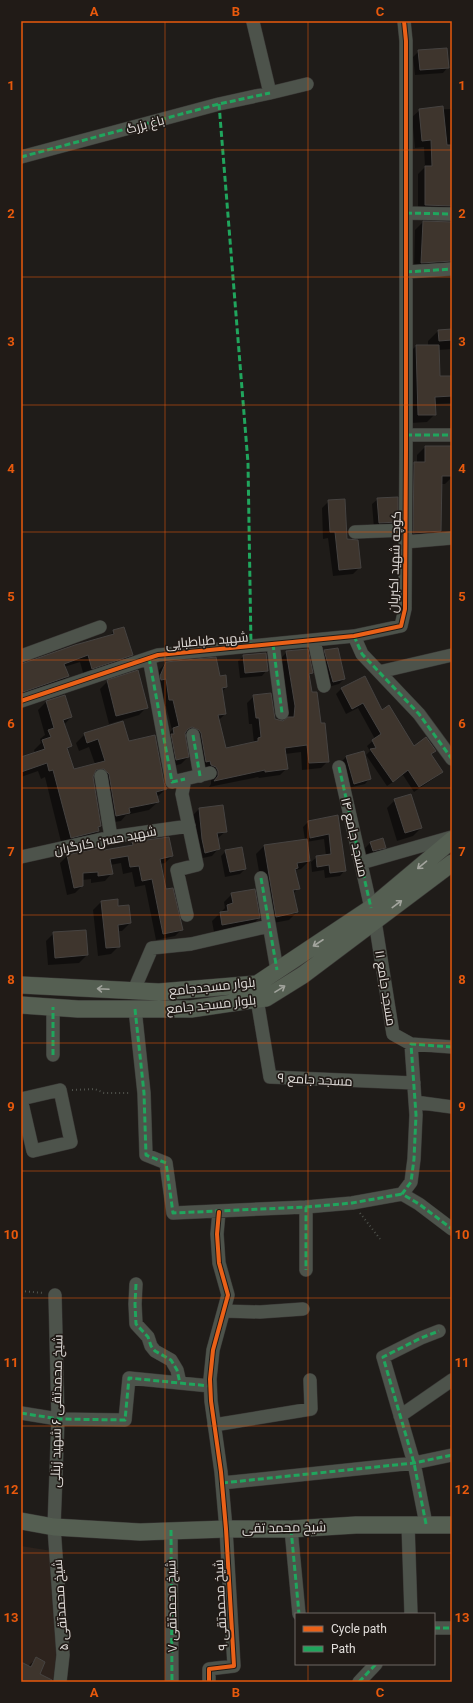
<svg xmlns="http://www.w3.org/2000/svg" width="473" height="1703" viewBox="0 0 473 1703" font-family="Roboto,Cairo,sans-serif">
<rect width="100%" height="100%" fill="#1f1c19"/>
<path fill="#2d231d" d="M21,1546L52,1551L56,1655L53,1682H21Z"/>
<path fill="#0007" d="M419,51L448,67L443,73L415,75L413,57Z
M452,109L451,206L443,213L418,212V174L425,167L424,147L415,148L412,117L420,110Z
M423,222H452V261L444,269L414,270L415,230Z
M452,330V349L438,350L439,377H452V403L435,404V414L427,422L411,423L408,354L416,346H428V341L438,331Z
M425,447H452V477L445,484H441L440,530L432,538L406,541L407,471L415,463H417V455Z
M378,499L397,522L391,527L374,528L372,504Z
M329,501L360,567L353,574L333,576L328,538L323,539L322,508Z
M114,631L132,655L124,662L84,676L80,662L64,667L68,676L60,684L21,697V665L108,637Z
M325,651L344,679L339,684L328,687L320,657Z
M287,652L312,673L309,676L311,693L320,724L328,761L321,768L302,770L301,752L285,754L287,768L280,775L259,778L258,777L209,787L211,784V778L205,772L192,736L185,734L188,757L181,764L169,767L166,736L172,730L166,706L162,707L154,684L159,670L166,663L219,677L226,687L222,692L225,714L218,721L225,749L254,743L252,724H249L247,703L254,696L274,719L283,722L288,719L280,659Z
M244,656L267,670L262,676L240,678L238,661Z
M364,677L381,711L414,748L435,751L431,755L441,772L436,777L414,792L403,775L387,786L366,755L370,751L367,746L375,739L358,708L346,714L336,694L341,689Z
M108,681L147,707L139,715L109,724L100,689Z
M65,696L71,717L64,725L71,746L67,750L73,770L95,764L89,747L79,751L76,743L85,734L129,742L166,789L157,797L158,802L149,810L126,815L121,821L107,823L96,777H92L100,826L97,829L98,831L90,840L62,846L45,777L41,779L38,771L21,777V753L23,758L35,753L34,750L41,743L40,739L45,735L38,710L46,702Z
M346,757L370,778L365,784L348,788L341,762Z
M395,800L421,828L413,836L397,841L387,808Z
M199,809L226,831L217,839L219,848L212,856L198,859L192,816Z
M337,816L345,870L340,876L325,878L324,870L312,872L311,862L317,857L326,856L324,839L306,842L309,861L301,869L294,870L298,888L293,894L297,912L289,920L268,924L256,854L264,846L305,840L303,827L308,822Z
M382,839L385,847L380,852L367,856L365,848L370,843Z
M132,843L172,856L165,863L160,864L165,890L182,929L175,936L156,940L145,885L135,887L132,872L123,874L121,863L110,865L112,873L105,881L91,883V879L82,880V886L75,893L67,895L60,863L67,856L102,848L103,851L129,847Z
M226,851L245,869L240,874L225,877L221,856Z
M232,894L259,918L251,926L214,932L212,921L225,908L224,902Z
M101,902L118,908L130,923L122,931H117L119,946L111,954L98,956L93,910Z
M21,910L22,926L21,927Z
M54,933L87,955L79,963L48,965L46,941Z
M36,1659L38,1675L44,1682H21V1663L28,1666Z"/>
<path fill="#3e352d" stroke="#464341" d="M447,48L449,68L420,70L418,50Z
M443,106L447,145H452V206L425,205V166H432L431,140L422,141L419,109Z
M423,221L452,222V261L421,263Z
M452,329V340L439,341L438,330Z
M416,345H439L440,376H452V396L435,397L436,415H418Z
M425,446H452V476H442L441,531L413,533L414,462H425Z
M398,497V522L379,523L377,498Z
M345,499L347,539L358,540L361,568L339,570L335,532H330L328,500Z
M124,627L133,655L92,669L88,655L64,664L69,676L23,692L21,687V664L75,645L114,634L113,630Z
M338,648L345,679L333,682L324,650Z
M308,649L313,673L309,674L312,692H317L321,723H325L329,762L309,763L307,745L285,748L288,769L265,772V770L214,781L218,776V771L216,767L211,765L210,761L206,762L201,733L199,730L192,727L188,729L185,733L189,757L176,760L171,734H174L173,728L179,726L173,700H169L166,679L161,680L160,676L166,662L216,657L220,676L226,675L227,687L222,688L226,714L218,715L226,748L258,741V738L261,737L259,718H256L253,695L271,693L275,719L283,721L288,717H294L295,706L286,651Z
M266,653L268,671L245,673L243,655Z
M138,670L148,708L116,716L107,680Z
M365,676L382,710L389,705L414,746L426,737L436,751L431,754L443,772L419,787L408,770L393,782L370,749L376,748L372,740L381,734L363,703L352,709L341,688Z
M65,695L72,717L63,720L72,746L67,748L74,769L105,761L98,739L87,743L84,733L123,721L129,741L155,735L164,783L167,789L156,792L159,802L129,808L130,813L116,816L109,774L104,769L96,770L93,777L101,826L98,827L99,831L71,838L53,770L49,771L47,763L21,772V757L45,749L42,740L51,737L48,730L54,728L46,701Z
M364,751L371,779L354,784L346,756Z
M411,794L422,828L405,833L394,799Z
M223,805L227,832L217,833L220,849L205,853L202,839L199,808Z
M338,815L346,871L330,873L329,865L317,867L316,856L331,854L329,834L310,838L308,821Z
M169,837L173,856L160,859L166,889L173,888L183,930L163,934L152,879L142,881L139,866L130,867L128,856L110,859L113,874L98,876V872L83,873V886L74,888L67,855L103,847L104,850L133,845L132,842Z
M383,838L386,848L373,851L370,842Z
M307,839L310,861L297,863L298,868L295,869L300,889L293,890L298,912L276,917L264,845Z
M242,847L246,869L230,872L225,850Z
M255,889L260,918L222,925L220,912L228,911L227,905L233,903L231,893Z
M118,899V906L129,905L131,923L118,925L120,947L106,948L101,901Z
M86,930L88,955L55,958L53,932Z
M36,1657L45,1662L40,1674L52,1680V1682H21V1662L31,1667Z"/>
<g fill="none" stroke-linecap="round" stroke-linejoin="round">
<defs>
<path id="minor" d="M253,22L270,93L307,84
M21,157L219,104L270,93
M406,213L452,214
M406,272L452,269
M406,435H452
M355,532L405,530
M405,542L452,538
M354,636L362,654L419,714L452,759
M314,640L324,686
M273,644L282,713
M21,656L100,627
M149,658L172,782L185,779
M379,672L452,655
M21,701L158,655L354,636L401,626L405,609L406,451V41L404,21
M193,735L200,776
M339,767L371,908
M101,776L111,837
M21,857L111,837L189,826
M361,863L452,837
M261,878L277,970
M187,915L177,870L197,865L182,794L185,779L210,773
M375,921L393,1034L411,1044
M134,990L152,948L191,944L269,926
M257,999L270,1077L414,1083
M135,1009L144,1093L146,1155L166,1163L173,1213L306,1207V1270
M452,1047L411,1044L416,1115L414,1159L411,1182L402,1194L419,1204L452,1229
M53,1055V1007
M21,1099L60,1090L71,1142L33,1151L21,1099
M415,1102L452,1107
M306,1207L352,1203L402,1194
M136,1284L135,1304L136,1324L148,1337L151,1346L155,1351L171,1360L177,1370L180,1383
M55,1295L58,1419L54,1527L63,1655L60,1682
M224,1311L260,1312L303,1309
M21,1413L58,1419L125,1420L129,1378L210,1386
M400,1416L452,1380
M214,1425L311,1409L310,1380
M222,1483L414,1463L452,1455
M408,1524L411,1614
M426,1524L414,1463L383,1357L421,1338L439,1331
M291,1529L299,1614
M171,1530L172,1682
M434,1628H452
M209,1682V1669L234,1666L226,1529L221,1472L211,1401L210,1379L213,1350L228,1295L219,1263L217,1234L219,1212
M359,1682L376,1664"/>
<path id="major" d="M21,985L159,992L257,984L371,908L452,840
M21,1005L78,1009H191L266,998L303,975L452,863
M21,1521L54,1527L140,1532L226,1529H291L356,1525H452"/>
</defs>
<use href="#minor" stroke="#393735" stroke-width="14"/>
<use href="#major" stroke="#393735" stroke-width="18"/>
<path stroke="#4f524c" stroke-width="2" stroke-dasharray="1 3" stroke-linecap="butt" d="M72,1090L95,1089L104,1093H131
M360,1213L380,1239
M21,1291L44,1293"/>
<use href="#minor" stroke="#4d534b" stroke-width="13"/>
<use href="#major" stroke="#555f52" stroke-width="17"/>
<path stroke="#20a55d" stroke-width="3" stroke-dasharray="6 3" stroke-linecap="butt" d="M219,104L248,463L251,646
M21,157L219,104L270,93
M406,213L452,214
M406,272L452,269
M406,435H452
M354,636L362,654L419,714L452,759
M273,644L282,713
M149,658L172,782L185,779
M193,735L200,776
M339,767L371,908
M261,878L277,970
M135,1009L144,1093L146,1155L166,1163L173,1213L306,1207V1270
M452,1047L411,1044L416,1115L414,1159L411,1182L402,1194L419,1204L452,1229
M53,1055V1007
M306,1207L352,1203L402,1194
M136,1284L135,1304L136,1324L148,1337L151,1346L155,1351L171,1360L177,1370L180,1383
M21,1413L58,1419L125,1420L129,1378L210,1386
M222,1483L414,1463L452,1455
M426,1524L414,1463L383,1357L421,1338L439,1331
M291,1529L299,1614
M171,1530L172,1682
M434,1628H452
M359,1682L376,1664"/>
<defs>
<path id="cycleway" d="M21,701L158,655L354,636L401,626L405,609L406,451V41L404,21
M209,1682V1669L234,1666L226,1529L221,1472L211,1401L210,1379L213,1350L228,1295L219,1263L217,1234L219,1212"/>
</defs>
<use href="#cycleway" stroke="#211b17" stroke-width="6"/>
<use href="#cycleway" stroke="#ea6118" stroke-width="4"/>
</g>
<defs><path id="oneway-shaft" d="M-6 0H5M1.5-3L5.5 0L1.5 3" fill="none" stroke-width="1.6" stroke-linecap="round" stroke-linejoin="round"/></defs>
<g stroke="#a2a49d">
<use href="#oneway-shaft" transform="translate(422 865) rotate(140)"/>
<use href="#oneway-shaft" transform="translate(397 904) rotate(-37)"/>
<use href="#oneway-shaft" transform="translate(318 943) rotate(147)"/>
<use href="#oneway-shaft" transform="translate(103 989) rotate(-177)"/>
<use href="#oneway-shaft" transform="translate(280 989) rotate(-32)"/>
</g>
<path fill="none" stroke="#e8590c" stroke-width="1" stroke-opacity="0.55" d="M165,21V1682M308,21V1614M21,150H452M21,277H452M21,405H452M21,532H452M21,660H452M21,788H452M21,915H452M21,1043H452M21,1171H452M21,1298H452M21,1426H452M21,1553H452M308,1664V1682"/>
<g text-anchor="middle" stroke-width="3.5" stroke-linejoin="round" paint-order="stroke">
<g font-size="13" fill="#e1ddda" stroke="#211b17">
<text transform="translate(145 124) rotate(-15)" y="5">باغ بزرگ</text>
<text transform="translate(394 562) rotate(-88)" y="5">کوچه شهید اکبریان</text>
<text transform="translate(207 640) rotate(-5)" y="5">شهید طباطبایی</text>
<text transform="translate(355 837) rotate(77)" y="5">مسجد جامع ۱۴</text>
<text transform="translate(105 840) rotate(-11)" y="5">شهید حسن کارگران</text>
<text transform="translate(212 986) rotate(-6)" y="5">بلوار مسجدجامع</text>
<text transform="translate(386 988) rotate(81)" y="5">مسجد جامع ۱۱</text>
<text transform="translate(211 1004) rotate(-6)" y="5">بلوار مسجد جامع</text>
<text transform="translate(315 1079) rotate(3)" y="5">مسجد جامع ۹</text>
<text transform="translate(56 1411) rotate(-89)" y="5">شیخ محمدتقی ۶ شهید زینلی</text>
<text transform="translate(284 1527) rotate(-1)" y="5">شیخ محمد تقی</text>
<text transform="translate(60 1605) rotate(-94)" y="5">شیخ محمدتقی ۵</text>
<text transform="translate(220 1605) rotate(-93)" y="5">شیخ محمدتقی ۹</text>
<text transform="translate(171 1606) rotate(-91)" y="5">شیخ محمدتقی ۷</text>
</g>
</g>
<rect width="473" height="1703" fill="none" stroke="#211b17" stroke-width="44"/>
<rect x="295" y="1613" width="140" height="52" fill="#211b17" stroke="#6e6965"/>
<rect x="303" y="1626" width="20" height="6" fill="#ea6118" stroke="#6e6965"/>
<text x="331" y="1633" font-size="12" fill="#e1ddda">Cycle path</text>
<rect x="303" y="1646" width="20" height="6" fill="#20a55d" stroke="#6e6965"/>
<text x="331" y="1653" font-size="12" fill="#e1ddda">Path</text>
<rect x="22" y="22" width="429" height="1659" fill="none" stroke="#e8590c" stroke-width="1.5"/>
<g font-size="13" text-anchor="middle" font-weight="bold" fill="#e8590c">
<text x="94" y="16">A</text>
<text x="236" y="16">B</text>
<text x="380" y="16">C</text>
<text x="11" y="90">1</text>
<text x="462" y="90">1</text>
<text x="11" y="218">2</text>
<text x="462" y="218">2</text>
<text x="11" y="346">3</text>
<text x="462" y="346">3</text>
<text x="11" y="473">4</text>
<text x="462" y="473">4</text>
<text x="11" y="601">5</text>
<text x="462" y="601">5</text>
<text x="11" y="728">6</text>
<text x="462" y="728">6</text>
<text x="11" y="856">7</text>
<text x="462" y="856">7</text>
<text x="11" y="984">8</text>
<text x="462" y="984">8</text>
<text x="11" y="1111">9</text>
<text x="462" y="1111">9</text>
<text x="11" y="1239">10</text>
<text x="462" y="1239">10</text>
<text x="11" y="1367">11</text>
<text x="462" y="1367">11</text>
<text x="11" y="1494">12</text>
<text x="462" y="1494">12</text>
<text x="11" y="1622">13</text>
<text x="462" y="1622">13</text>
<text x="94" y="1697">A</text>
<text x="236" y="1697">B</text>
<text x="380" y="1697">C</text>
</g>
</svg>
